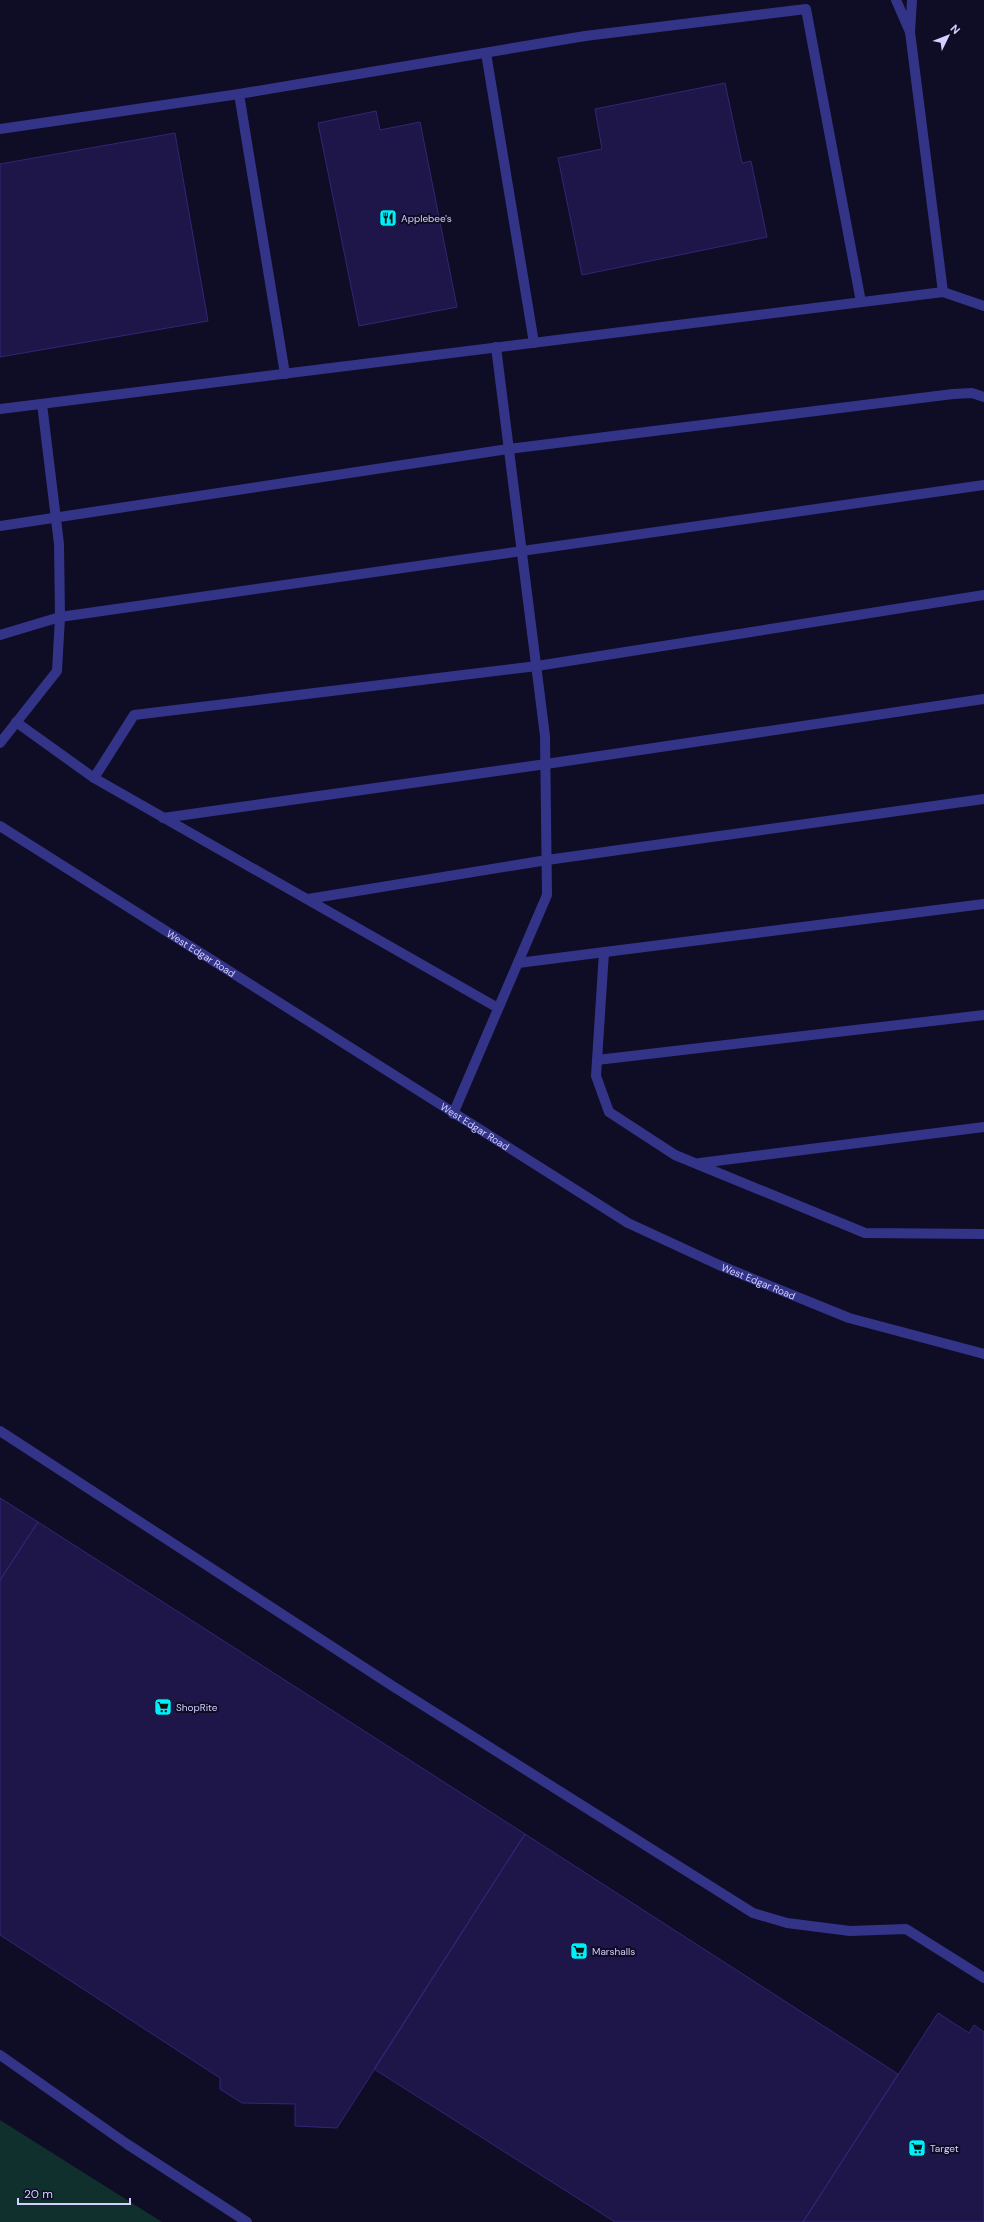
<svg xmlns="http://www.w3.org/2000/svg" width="984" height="2222" viewBox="0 0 984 2222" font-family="'DM Sans',sans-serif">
<rect width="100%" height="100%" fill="#0f0c25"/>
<path fill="#0f302d" d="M0,2120L162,2222H0Z"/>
<path fill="#1e1648" stroke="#322676" d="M725,83L742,163L751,161L767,237L582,275L558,158L602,149L595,109Z
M376,111L380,130L420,122L457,307L359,326L318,123Z
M175,133L208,321L0,357V164Z
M0,1498L38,1522L0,1580Z
M38,1522L525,1834L337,2128L295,2126V2104L242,2103L220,2089V2078L0,1935V1580Z
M525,1834L898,2074L803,2222H615L374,2069Z
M938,2013L969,2033L974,2025L984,2032V2222H803Z"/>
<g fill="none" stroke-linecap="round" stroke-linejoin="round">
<g stroke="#333488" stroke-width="10">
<path d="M896,0L910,32L912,0"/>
<path d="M910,32L943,292"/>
<path d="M486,53L534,343"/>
<path d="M239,94L285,374"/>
<path d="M0,129L239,94L585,36L806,9L861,302"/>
<path d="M0,409L943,292L984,306"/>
<path d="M0,526L508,449L953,394L972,393L984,397"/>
<path d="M0,635L60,617L984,485"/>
<path d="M16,722L94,778"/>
<path d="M0,743L57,671L60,617L59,544L42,404"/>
<path d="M163,818L546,764L984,699"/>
<path id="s1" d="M0,826L628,1223L719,1265L849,1318L984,1354"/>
<path d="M308,899L547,860L984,799"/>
<path d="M604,952L596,1076L609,1112L675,1155L865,1233L984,1234"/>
<path d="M518,963L984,904"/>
<path d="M498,1008L94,778L134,715L537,666L984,595"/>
<path d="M597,1060L984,1015"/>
<path d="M453,1114L547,895L545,736L496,347"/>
<path d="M700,1163L984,1127"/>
<path d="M0,1431L391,1685L753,1913L787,1923L850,1931L906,1929L984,1978"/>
<path d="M0,2055L127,2144L247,2222"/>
</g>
</g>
<defs>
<symbol id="restaurant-square" viewBox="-11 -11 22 22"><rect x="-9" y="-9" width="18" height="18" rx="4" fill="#00effb" stroke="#0f0c25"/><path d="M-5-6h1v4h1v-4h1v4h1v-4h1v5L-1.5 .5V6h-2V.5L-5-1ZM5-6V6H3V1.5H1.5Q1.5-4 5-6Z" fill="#111"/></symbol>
<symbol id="supermarket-square" viewBox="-11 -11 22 22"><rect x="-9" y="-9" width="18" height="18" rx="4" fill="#00effb" stroke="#0f0c25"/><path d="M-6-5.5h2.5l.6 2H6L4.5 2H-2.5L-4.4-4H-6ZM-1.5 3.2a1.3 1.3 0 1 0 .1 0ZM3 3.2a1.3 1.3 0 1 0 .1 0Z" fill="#111"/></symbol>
</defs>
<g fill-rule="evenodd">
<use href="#restaurant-square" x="378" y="208" width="20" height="20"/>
<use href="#supermarket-square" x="153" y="1697" width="20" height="20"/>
<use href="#supermarket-square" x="569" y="1941" width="20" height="20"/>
<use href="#supermarket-square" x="907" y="2138" width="20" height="20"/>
</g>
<g text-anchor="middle" stroke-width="4" stroke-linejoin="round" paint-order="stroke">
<g font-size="10" fill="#d3d0ff" stroke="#0f0c25" text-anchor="start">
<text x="401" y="222">Applebee's</text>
<text x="176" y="1711">ShopRite</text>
<text x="592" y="1955">Marshalls</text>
<text x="930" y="2152">Target</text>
</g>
<g font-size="10" fill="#d3d0ff" stroke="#0f0c25">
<text dy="4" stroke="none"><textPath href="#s1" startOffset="238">West Edgar Road</textPath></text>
<text dy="4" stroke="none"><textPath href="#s1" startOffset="562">West Edgar Road</textPath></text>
<text dy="4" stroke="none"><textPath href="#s1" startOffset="886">West Edgar Road</textPath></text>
</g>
</g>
<g transform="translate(948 36) rotate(47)" stroke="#0f0c25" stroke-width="3" paint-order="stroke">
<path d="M0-3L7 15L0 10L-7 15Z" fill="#d3d0ff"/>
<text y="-6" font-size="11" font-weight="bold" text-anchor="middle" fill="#d3d0ff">N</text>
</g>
<path d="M18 2198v6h112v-6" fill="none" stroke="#d3d0ff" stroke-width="2"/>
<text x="24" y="2198" font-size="12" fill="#d3d0ff" stroke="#0f0c25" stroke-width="3" paint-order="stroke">20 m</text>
</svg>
